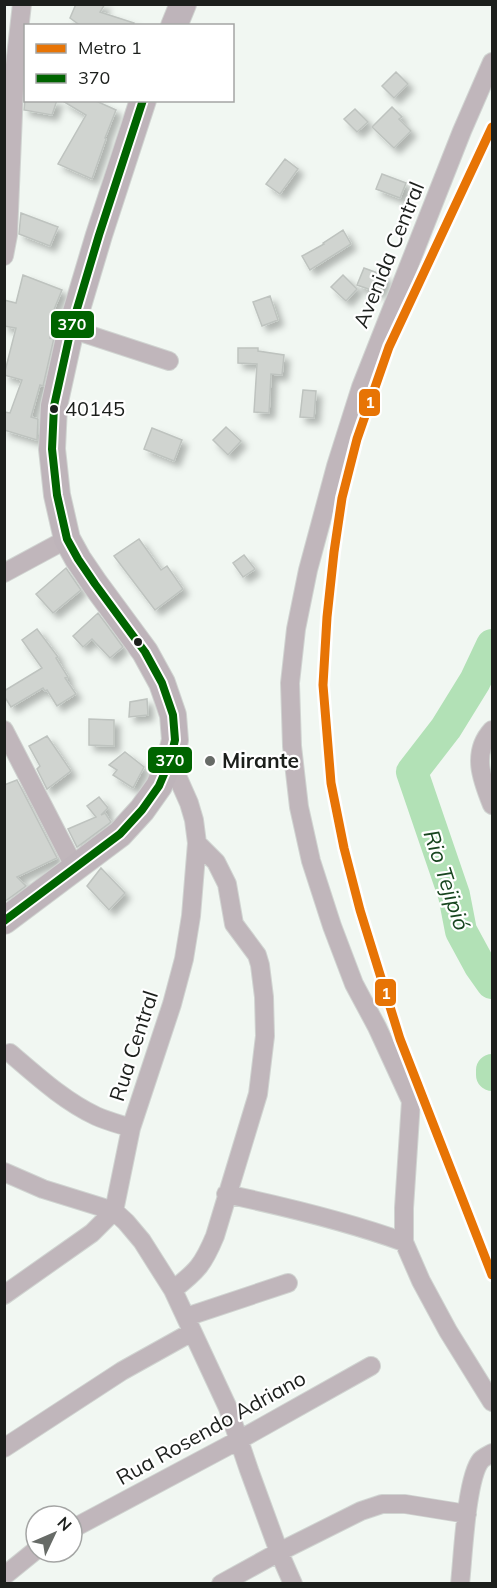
<svg xmlns="http://www.w3.org/2000/svg" width="497" height="1588" viewBox="0 0 497 1588" font-family="Mulish,sans-serif">
<defs>
<filter id="shadow"><feDropShadow dx="5.5" dy="5.5" stdDeviation="3" flood-color="#0004"/></filter>
</defs>
<rect width="100%" height="100%" fill="#f1f7f2"/>
<g fill="none" stroke-linecap="round" stroke-linejoin="round">
<path stroke="#b2e1b6" stroke-width="32" d="M492,645L475,681L446,728L412,772L454,895L461,931L480,966L492,983
M492,1070V1075"/>
</g>
<path fill="#d0d4d0" stroke="#bec3bf" stroke-width="1.5" filter="url(#shadow)" d="M76,4H105L100,12L134,23L133,26H81L70,18Z
M396,72L408,84L394,98L382,86Z
M25,100H57L52,115L24,110Z
M61,100H94L116,110L105,138L106,139L92,179L58,164L86,115Z
M392,107L402,117L399,119L411,131L394,148L372,127Z
M355,109L368,122L357,132L344,119Z
M285,159L298,169L280,194L266,184Z
M382,174L406,183L400,198L376,189Z
M21,213L58,227L50,246L19,234Z
M343,230L351,244L310,270L302,256L324,244L323,243Z
M364,268L386,276L380,293L357,285Z
M23,275L62,290L53,312L56,313L50,338H54L43,386L40,385L31,417L38,419L37,440L4,430V412L10,413L22,380L4,375L16,328L4,326V300L16,303Z
M343,275L357,289L346,301L331,287Z
M270,296L278,320L262,326L253,302Z
M238,348H258V351L284,355L282,375L271,374L269,413L254,412L257,364L238,363Z
M303,390L316,391L314,418L300,417Z
M226,427L241,441L228,455L213,440Z
M152,428L182,440L174,461L144,449Z
M139,539L161,570L167,566L183,589L155,610L114,556Z
M244,555L255,569L243,577L233,563Z
M66,568L81,590L53,613L36,594Z
M98,613L123,647L110,658L92,639L83,647L73,636Z
M37,629L58,657L56,658L68,677L65,678L76,694L57,706L47,690L45,691L43,688L11,707L4,696V691L42,668L22,640Z
M147,699L148,715L129,717L130,702Z
M89,719L114,720V746L89,745Z
M47,736L71,771L47,789L37,769L40,766L29,746Z
M125,752L144,767L133,788L113,775L117,770L109,765Z
M17,780L57,858L17,877L26,886L4,902V785Z
M99,797L108,808L101,815L105,813L111,822L77,847L68,829L96,817L87,806Z
M101,868L125,893L109,910L87,886Z"/>
<g fill="none" stroke-linecap="round" stroke-linejoin="round">
<defs>
<path id="minor" d="M492,62L462,131L361,387L336,466L308,570L296,629L290,683L292,746L299,807L311,861L332,926L354,984L377,1027L411,1101L404,1208V1242L421,1281L448,1331L492,1402
M4,256L8,235L15,65L22,4
M71,329L169,361
M4,573L67,539
M4,730L75,868
M492,730C471,753 482,780 492,805
M10,1053C37,1076 64,1101 96,1116C107,1121 119,1124 131,1128
M4,1172L43,1189L114,1211L126,1222L142,1241L173,1290L228,1408L249,1470L279,1552L293,1584
M226,1194C287,1207 346,1221 404,1242
M173,1290C197,1271 203,1265 215,1236L258,1094L265,1036L264,997L260,965L257,955L234,924L227,884L216,862L197,843
M4,1295L92,1233L114,1211L131,1128L172,1004L184,959L191,916L197,843L194,820L189,803L170,760
M186,1317L288,1283
M4,1448L122,1371L192,1332
M72,1529L239,1440L371,1366
M4,1576L36,1550
M221,1584L279,1552L361,1511L382,1504H405L467,1514
M460,1584C463,1558 466,1478 481,1460C484,1457 489,1455 492,1453"/>
<path id="secondary" d="M174,26L183,4
M4,921L120,834L142,810L159,786L170,760L175,740L173,715L162,683L145,652L95,584L78,559L67,539L57,495L52,449L54,406L71,329L99,235L143,100"/>
</defs>
<use href="#minor" stroke="#d0d4d1" stroke-width="20"/>
<use href="#secondary" stroke="#d0d4d1" stroke-width="28"/>
<use href="#minor" stroke="#c0b6bb" stroke-width="18"/>
<use href="#secondary" stroke="#beb4ba" stroke-width="26"/>
<defs>
<path id="bus-1" d="M4,921L120,834L142,810L159,786L170,760L175,740L173,715L162,683L145,652L95,584L78,559L67,539L57,495L52,449L54,406L71,329L99,235L143,100"/>
</defs>
<use href="#bus-1" stroke="#fff" stroke-width="12"/>
<use href="#bus-1" stroke="#006400" stroke-width="8"/>
<defs>
<path id="metro-1" d="M492,127L389,347L357,439L342,498L334,552L327,617L323,685L331,783L344,848L360,910L400,1039L492,1275"/>
</defs>
<use href="#metro-1" stroke="#fff" stroke-width="14"/>
<use href="#metro-1" stroke="#e77405" stroke-width="9"/>
</g>
<g fill="#1c1f1c" stroke="#fff" stroke-width="2">
<circle cx="54" cy="409" r="5"/>
<circle cx="138" cy="642" r="5"/>
</g>
<circle fill="#676b67" stroke="#fff" stroke-width="2" cx="210" cy="761" r="6"/>
<g text-anchor="middle" stroke-width="4.5" stroke-linejoin="round" paint-order="stroke">
<g font-size="20" fill="#1c1f1c" stroke="#fff" text-anchor="start">
<text x="65" y="416">40145</text>
</g>
<g font-size="21" fill="#1c1f1c" stroke="#fff">
<text transform="translate(389 255) rotate(-68)" y="7">Avenida Central</text>
<text transform="translate(134 1046) rotate(-72)" y="7">Rua Central</text>
<text transform="translate(211 1428) rotate(-29)" y="7">Rua Rosendo Adriano</text>
</g>
<g font-size="21" font-weight="bold" fill="#1c1f1c" stroke="#fff" text-anchor="start">
<text x="222" y="768">Mirante</text>
</g>
<g font-size="22" font-style="italic" fill="#18451f" stroke="#fff">
<text transform="translate(447 880) rotate(72)" y="8">Rio Tejipió</text>
</g>
</g>
<g stroke="#fff" stroke-width="2">
<rect x="50" y="310" width="45" height="29" rx="6" fill="#006400"/>
<rect x="358" y="388" width="23" height="29" rx="6" fill="#e77405"/>
<rect x="147" y="746" width="46" height="28" rx="6" fill="#006400"/>
<rect x="374" y="978" width="23" height="29" rx="6" fill="#e77405"/>
</g>
<g font-size="16" text-anchor="middle" font-weight="bold" fill="#fff">
<text x="72" y="330">370</text>
<text x="370" y="408">1</text>
<text x="170" y="766">370</text>
<text x="386" y="999">1</text>
</g>
<rect width="497" height="1588" fill="none" stroke="#1c1f1c" stroke-width="12"/>
<rect x="24" y="24" width="210" height="78" fill="#ffffff" stroke="#a4a5a4" stroke-width="1.5"/>
<rect x="36" y="44" width="30" height="9" fill="#e77405" stroke="#a4a5a4" stroke-width="1.5"/>
<text x="78" y="54" font-size="18" fill="#1c1f1c">Metro 1</text>
<rect x="36" y="74" width="30" height="9" fill="#006400" stroke="#a4a5a4" stroke-width="1.5"/>
<text x="78" y="84" font-size="18" fill="#1c1f1c">370</text>
<g transform="translate(54 1534) rotate(46)"><circle r="28" fill="#ffffff" stroke="#a4a5a4" stroke-width="1.5"/>
<path d="M0-4.5L10 22L0 15L-10 22Z" fill="#676b67"/>
<text y="-9" font-size="16" font-weight="bold" text-anchor="middle" fill="#1c1f1c">N</text>
</g>
</svg>
